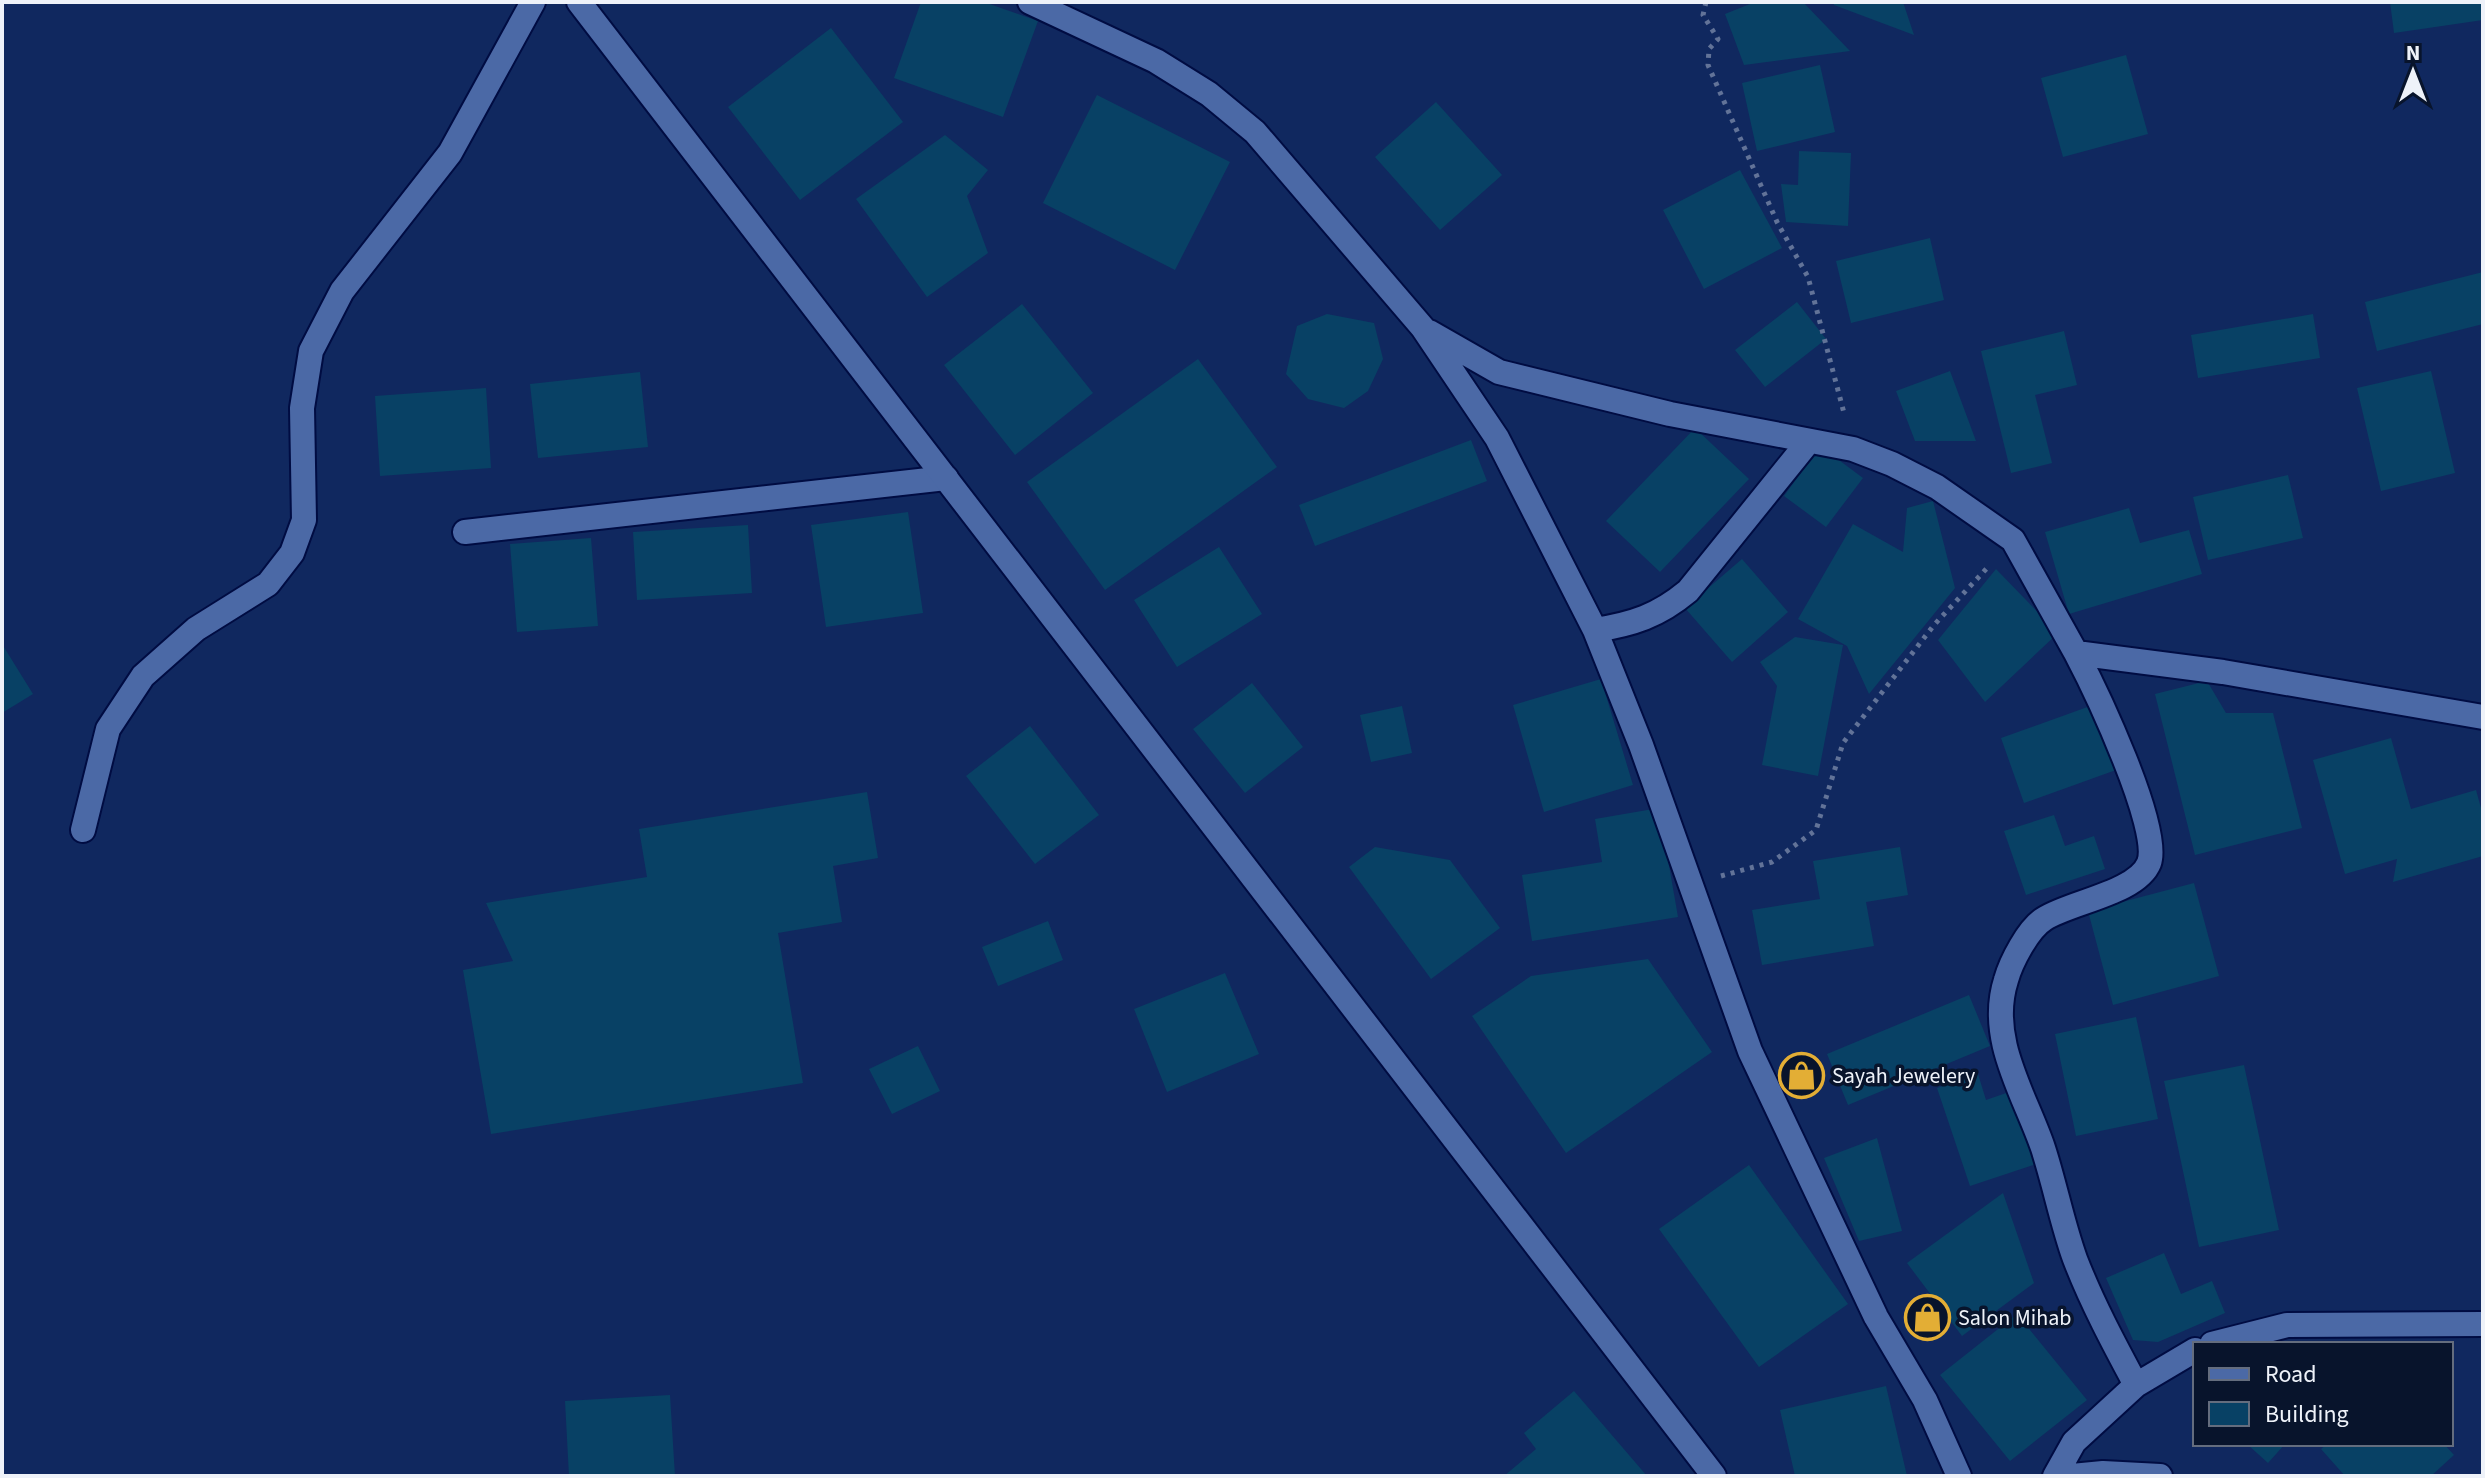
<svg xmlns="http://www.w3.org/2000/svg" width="2485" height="1478" viewBox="0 0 2485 1478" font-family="'Source Sans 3',sans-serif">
<rect width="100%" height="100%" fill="#10285f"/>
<path fill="#084165" d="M921,2H984L1038,21L1003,117L894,78Z
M1755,2H1803L1850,51L1744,65L1725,14Z
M1833,2H1903L1914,35L1834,5Z
M2390,2H2483V20L2394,33Z
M831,28L903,122L800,200L728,107Z
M2126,55L2148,134L2063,157L2041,78Z
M1820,65L1835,132L1757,151L1742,83Z
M1097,95L1230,162L1175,270L1043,203Z
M1436,102L1502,175L1440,230L1375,157Z
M945,135L988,170L967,196L988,253L927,297L856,199Z
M1799,151L1851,153L1848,226L1786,222L1781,184L1798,185Z
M1740,170L1782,248L1704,289L1663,210Z
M1930,238L1944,300L1851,323L1836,261Z
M2483,272V324L2377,351L2365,302Z
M1797,302L1826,339L1765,387L1735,350Z
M1022,304L1093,393L1015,455L944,365Z
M1327,314L1374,323L1383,359L1368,391L1344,408L1308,399L1286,374L1297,326Z
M2313,314L2320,358L2198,378L2191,335Z
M2064,331L2077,385L2035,395L2052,463L2011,473L1981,351Z
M1198,359L1277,467L1105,590L1027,482Z
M1950,371L1976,441H1915L1896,391Z
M2431,371L2455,473L2381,491L2357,388Z
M640,372L648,447L538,458L530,384Z
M486,388L491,468L380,476L375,396Z
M1695,428L1749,479L1660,572L1606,521Z
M1471,440L1487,481L1315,546L1299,505Z
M1820,446L1863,478L1826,527L1784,496Z
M2288,475L2303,538L2208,560L2193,497Z
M1933,501L1955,588L1869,694L1847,646L1798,619L1853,524L1903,552L1907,508Z
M2129,508L2140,543L2189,530L2202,574L2069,614L2045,532Z
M908,512L923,613L826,627L811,525Z
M748,525L752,593L637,600L633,532Z
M591,538L598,626L517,632L510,544Z
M1219,547L1262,614L1177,667L1134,600Z
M1742,559L1788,612L1732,662L1685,608Z
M1996,569L2058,633L1985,702L1938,640Z
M1795,637L1843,645L1818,776L1762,765L1777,686L1760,662Z
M2,644L33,694L2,713Z
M1601,679L1633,785L1544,812L1513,705Z
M2207,681L2226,713H2273L2302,828L2195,855L2155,694Z
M1252,683L1303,747L1245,793L1193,729Z
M2093,705L2116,770L2024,803L2001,738Z
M1402,706L1412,753L1371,762L1360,715Z
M1030,726L1099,815L1035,864L966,776Z
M2391,738L2411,809L2476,790L2483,815V856L2393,882L2397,859L2345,874L2313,760Z
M867,792L878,858L833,866L842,922L778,933L803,1083L491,1134L463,970L513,961L486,903L647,877L639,829Z
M1659,808L1678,917L1532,941L1522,875L1602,862L1595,819Z
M2054,815L2065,846L2094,836L2105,869L2026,895L2004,831Z
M1375,847L1450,860L1500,928L1431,979L1349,867Z
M1900,847L1908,895L1866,902L1874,946L1762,965L1752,910L1820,899L1813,861Z
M2194,883L2219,976L2113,1005L2088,911Z
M1048,921L1063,960L998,986L982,947Z
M1648,959L1712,1052L1566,1153L1472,1016L1531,976Z
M1225,973L1259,1054L1167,1092L1134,1009Z
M1969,995L1990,1046L1848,1105L1827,1054Z
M2136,1017L2158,1119L2076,1136L2055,1034Z
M918,1046L940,1091L892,1114L869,1069Z
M2244,1065L2279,1230L2199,1247L2164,1081Z
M1978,1074L1986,1100L2012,1091L2036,1164L1970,1186L1937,1088Z
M1877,1138L1902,1231L1859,1241L1824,1158Z
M1749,1165L1848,1304L1759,1367L1659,1229Z
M2003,1193L2034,1283L1962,1336L1907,1263Z
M2164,1253L2181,1294L2212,1281L2225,1313L2158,1342L2133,1340L2106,1278Z
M2017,1314L2087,1400L2010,1461L1940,1375Z
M1886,1386L1907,1476H1795L1780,1410Z
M1574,1391L1647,1476H1504L1536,1449L1524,1433Z
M670,1395L675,1476H569L565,1401Z
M2247,1444H2285L2268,1463Z
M2327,1444H2444L2454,1455L2431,1476H2345L2321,1449Z"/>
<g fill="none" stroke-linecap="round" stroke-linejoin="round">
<defs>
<path id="minor" d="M1030,2L1156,61L1209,94L1255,132L1423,328L1497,438L1595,630L1641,745L1750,1051L1876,1317L1925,1400L1959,1476
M1429,332L1499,372L1670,414L1853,449L1892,464L1937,487L2013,540L2076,653L2223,672L2483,717
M465,532L946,478
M1595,630C1633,624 1658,616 1688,591L1809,441
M2076,653C2095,689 2162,829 2149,863C2137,893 2070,902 2044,919C2028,929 2011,962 2006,980C1987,1039 2025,1095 2043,1148C2055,1185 2062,1223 2075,1259C2092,1303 2114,1344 2136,1385
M83,830L108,729L143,676L196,629L268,584L292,553L304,520L302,408L311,351L342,291L450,153L533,2
M2212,1344L2287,1325L2483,1324
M2055,1476L2074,1442L2136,1385L2195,1350
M2072,1476L2103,1473L2160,1476"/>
<path id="tertiary" d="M579,2L1714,1476"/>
</defs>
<use href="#minor" stroke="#000c42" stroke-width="28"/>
<use href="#tertiary" stroke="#000c42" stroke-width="28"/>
<path stroke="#627398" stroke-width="5" stroke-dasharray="4 6" stroke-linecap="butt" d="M1706,2L1703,15L1718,39L1709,49L1708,65L1777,222L1808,277L1844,413
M1721,876L1772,862L1816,830L1843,743L1934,625L1988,567"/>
<use href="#minor" stroke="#4b69a6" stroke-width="24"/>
<use href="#tertiary" stroke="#4b69a6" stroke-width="24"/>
</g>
<defs>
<symbol id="shop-ring" viewBox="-11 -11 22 22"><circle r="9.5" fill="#08142c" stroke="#e3ae35" stroke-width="1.5"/><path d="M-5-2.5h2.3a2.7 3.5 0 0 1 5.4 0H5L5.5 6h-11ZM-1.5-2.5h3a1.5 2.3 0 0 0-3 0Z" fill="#e3ae35"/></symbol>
</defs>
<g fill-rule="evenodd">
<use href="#shop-ring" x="1776" y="1050" width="51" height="51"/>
<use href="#shop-ring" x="1902" y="1292" width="51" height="51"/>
</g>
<g text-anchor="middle" stroke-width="7" stroke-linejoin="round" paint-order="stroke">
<g font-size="22" fill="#eef2f9" stroke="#08142c" text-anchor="start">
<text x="1832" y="1083">Sayah Jewelery</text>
<text x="1958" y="1325">Salon Mihab</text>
</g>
</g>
<rect width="2485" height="1478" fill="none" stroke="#eef2f9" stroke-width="8"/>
<rect x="2193" y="1342" width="260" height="104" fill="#08142c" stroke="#646d7e" stroke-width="2"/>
<rect x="2209" y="1368" width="40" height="12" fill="#4b69a6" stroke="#646d7e" stroke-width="2"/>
<text x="2265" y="1382" font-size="24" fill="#eef2f9">Road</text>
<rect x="2209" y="1402" width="40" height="24" fill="#084165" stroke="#646d7e" stroke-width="2"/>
<text x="2265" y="1422" font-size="24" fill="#eef2f9">Building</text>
<g transform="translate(2413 72)" stroke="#08142c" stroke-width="6" paint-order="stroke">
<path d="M0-6L14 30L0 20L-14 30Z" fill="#eef2f9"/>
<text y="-12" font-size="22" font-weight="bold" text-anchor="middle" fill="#eef2f9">N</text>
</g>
</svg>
